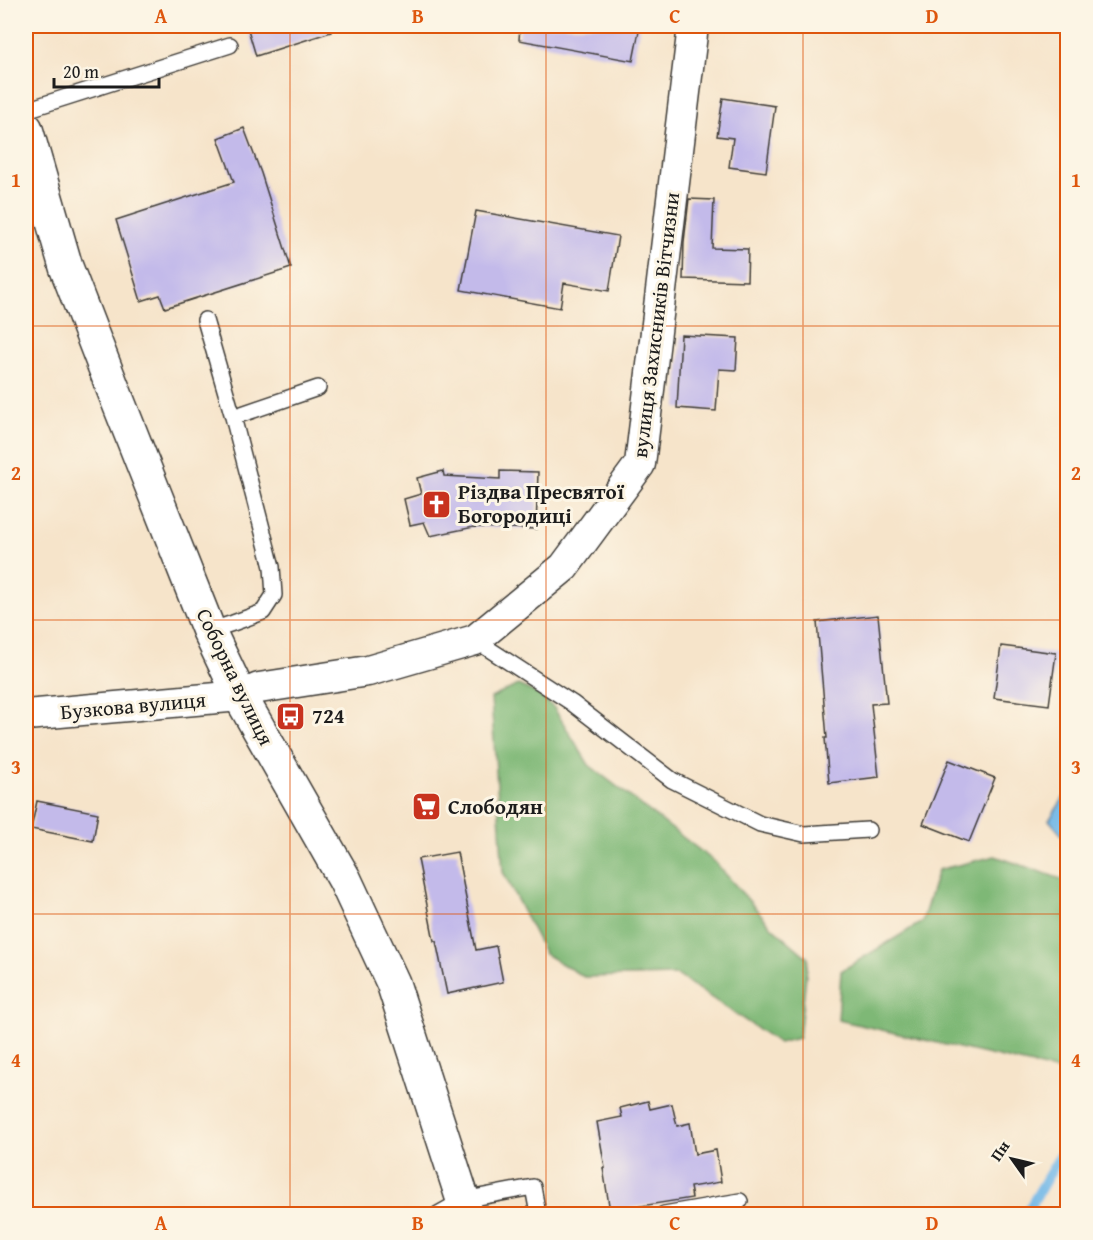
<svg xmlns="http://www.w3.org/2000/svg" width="1093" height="1240" viewBox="0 0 1093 1240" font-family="'Gentium Book Plus',serif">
<rect width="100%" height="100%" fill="#fcf5e5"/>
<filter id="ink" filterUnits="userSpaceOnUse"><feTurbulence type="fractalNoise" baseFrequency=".0167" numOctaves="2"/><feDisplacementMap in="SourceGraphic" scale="12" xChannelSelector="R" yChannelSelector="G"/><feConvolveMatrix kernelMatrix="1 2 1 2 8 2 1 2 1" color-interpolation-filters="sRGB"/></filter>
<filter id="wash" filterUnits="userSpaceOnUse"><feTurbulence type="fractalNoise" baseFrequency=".008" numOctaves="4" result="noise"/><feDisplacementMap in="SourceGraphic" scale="24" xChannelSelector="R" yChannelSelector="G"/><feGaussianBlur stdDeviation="1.35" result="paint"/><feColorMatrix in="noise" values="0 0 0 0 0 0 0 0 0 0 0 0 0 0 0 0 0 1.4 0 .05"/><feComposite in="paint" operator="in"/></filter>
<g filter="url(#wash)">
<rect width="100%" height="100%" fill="#f6e4ca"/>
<path fill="#7eb876" stroke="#4d6a49" stroke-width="1.5" d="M518,685L538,694L554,708L589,765L715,862L772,927L808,958L799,1038L779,1043L677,975L584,977L545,954L503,872L491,698Z
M995,856L1067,881V1073L838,1020L841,971L922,922L938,870Z"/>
<path fill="#71b7e7" stroke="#466a82" stroke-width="1.5" d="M1067,793V841L1049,820Z"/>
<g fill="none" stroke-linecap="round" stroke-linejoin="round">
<path stroke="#71b7e7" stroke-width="10" d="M1026,1214L1068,1142"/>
</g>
<g id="blocks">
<path fill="#c3baea" d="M247,26H330L331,32L256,56Z
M520,26H640L633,61L519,40Z
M723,98L775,106L766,172L729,167L733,138L717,136Z
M244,128L261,173L291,268L165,308L160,295L141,301L116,220L234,182L218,138Z
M689,199L714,200L712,248L748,249L747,281L683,279L684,242Z
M476,211L618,236L609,291L564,283L560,308L461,290Z
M681,335L738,338L736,370L719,369L716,411L677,408Z
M443,471L444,476L500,479V471L538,472L536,529L474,527L430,536L424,522L410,525L404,499L421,494L417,478Z
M878,615L887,703L871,704L879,777L829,783L825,738H827L817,622Z
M1001,646L1056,653L1049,705L994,698Z
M949,760L995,778L969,842L923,824Z
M37,801L98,813L93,841L31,829Z
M457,852L476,950L496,946L503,982L447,994L436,941H434L418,859Z
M648,1101L650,1109L672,1104L677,1126L690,1123L695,1154L716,1150L721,1182L690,1187L692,1198L610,1211L603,1168H605L597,1122L622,1117L620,1108Z"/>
</g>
</g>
<g filter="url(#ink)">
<use href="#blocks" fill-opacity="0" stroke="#3d3a36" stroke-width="1.5"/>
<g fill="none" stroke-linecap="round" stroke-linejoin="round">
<defs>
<path id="lane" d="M26,110L230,45
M205,320L233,417L272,567L274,595L263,612L233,623L209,631
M233,417L318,388
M475,640L572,703L672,780L760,824L804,834L868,830
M438,1214L463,1200L533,1187L538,1214
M664,1214L740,1201"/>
<path id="street" d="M26,715L240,696L259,688L368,671L475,640L564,567L640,464L693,26"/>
<path id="secondary" d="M26,129L66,267L112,386L209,631L240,696L345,880L393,983L463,1200L466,1214"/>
</defs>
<use href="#lane" stroke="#3d3a36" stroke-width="18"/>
<use href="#street" stroke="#3d3a36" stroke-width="33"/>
<use href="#secondary" stroke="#3d3a36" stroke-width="36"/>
<use href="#lane" stroke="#fff" stroke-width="15"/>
<use href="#street" stroke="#fff" stroke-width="30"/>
<use href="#secondary" stroke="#fff" stroke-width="33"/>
</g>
</g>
<path fill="none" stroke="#de560d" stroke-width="1.5" stroke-opacity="0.55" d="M290,26V1214M546,26V1214M803,26V1214M26,326H1068M26,620H1068M26,914H1068"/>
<defs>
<symbol id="church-square" viewBox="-11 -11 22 22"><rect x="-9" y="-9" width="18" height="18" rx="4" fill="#c8321e" stroke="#fcf5e5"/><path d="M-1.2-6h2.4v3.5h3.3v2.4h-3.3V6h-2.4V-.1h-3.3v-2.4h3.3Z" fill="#fff"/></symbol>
<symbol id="bus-square" viewBox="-11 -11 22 22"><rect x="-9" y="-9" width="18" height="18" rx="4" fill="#c8321e" stroke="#fcf5e5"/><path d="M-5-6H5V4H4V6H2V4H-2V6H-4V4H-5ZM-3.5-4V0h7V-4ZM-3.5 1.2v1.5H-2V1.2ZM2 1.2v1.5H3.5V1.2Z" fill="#fff"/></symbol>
<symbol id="supermarket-square" viewBox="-11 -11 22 22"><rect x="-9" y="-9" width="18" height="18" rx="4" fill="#c8321e" stroke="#fcf5e5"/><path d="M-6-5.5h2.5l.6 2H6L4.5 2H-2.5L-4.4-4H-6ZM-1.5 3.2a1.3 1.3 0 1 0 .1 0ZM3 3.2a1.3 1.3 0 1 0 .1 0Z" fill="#fff"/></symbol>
</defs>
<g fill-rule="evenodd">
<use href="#church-square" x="420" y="488" width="33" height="33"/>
<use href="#bus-square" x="274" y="700" width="33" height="33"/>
<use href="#supermarket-square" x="410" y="790" width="33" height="33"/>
</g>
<g text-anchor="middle" stroke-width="6" stroke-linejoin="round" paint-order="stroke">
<g font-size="21" fill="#1c1c1c" stroke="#fcf5e5">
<text transform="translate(656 325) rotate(-83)" y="7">вулиця Захисників Вітчизни</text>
<text transform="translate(235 677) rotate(64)" y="7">Соборна вулиця</text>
<text transform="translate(133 706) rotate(-5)" y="7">Бузкова вулиця</text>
</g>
<g font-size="21" font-weight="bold" fill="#1c1c1c" stroke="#fcf5e5" text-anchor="start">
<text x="458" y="499">Різдва Пресвятої<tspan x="458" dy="24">Богородиці</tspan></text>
<text x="312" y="723">724</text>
<text x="448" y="814">Слободян</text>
</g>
</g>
<rect width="1093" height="1240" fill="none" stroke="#fcf5e5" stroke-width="66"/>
<g transform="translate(1012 1159) rotate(304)" stroke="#fcf5e5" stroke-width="4.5" paint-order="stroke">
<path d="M0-4.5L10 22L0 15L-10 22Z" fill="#1c1c1c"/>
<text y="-9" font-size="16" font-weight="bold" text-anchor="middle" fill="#1c1c1c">Пн</text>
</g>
<path d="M54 78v9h105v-9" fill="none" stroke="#1c1c1c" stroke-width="3"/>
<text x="63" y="78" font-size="18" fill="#1c1c1c" stroke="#fcf5e5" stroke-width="4.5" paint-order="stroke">20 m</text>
<rect x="33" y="33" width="1027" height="1174" fill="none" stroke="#de560d" stroke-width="2"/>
<g font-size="20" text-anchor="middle" font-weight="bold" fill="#de560d">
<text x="161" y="23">A</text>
<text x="418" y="23">B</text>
<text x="675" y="23">C</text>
<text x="932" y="23">D</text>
<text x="16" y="187">1</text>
<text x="1076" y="187">1</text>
<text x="16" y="480">2</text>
<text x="1076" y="480">2</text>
<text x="16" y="774">3</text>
<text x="1076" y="774">3</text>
<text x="16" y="1067">4</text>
<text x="1076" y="1067">4</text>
<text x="161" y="1230">A</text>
<text x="418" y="1230">B</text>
<text x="675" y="1230">C</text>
<text x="932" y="1230">D</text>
</g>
</svg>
